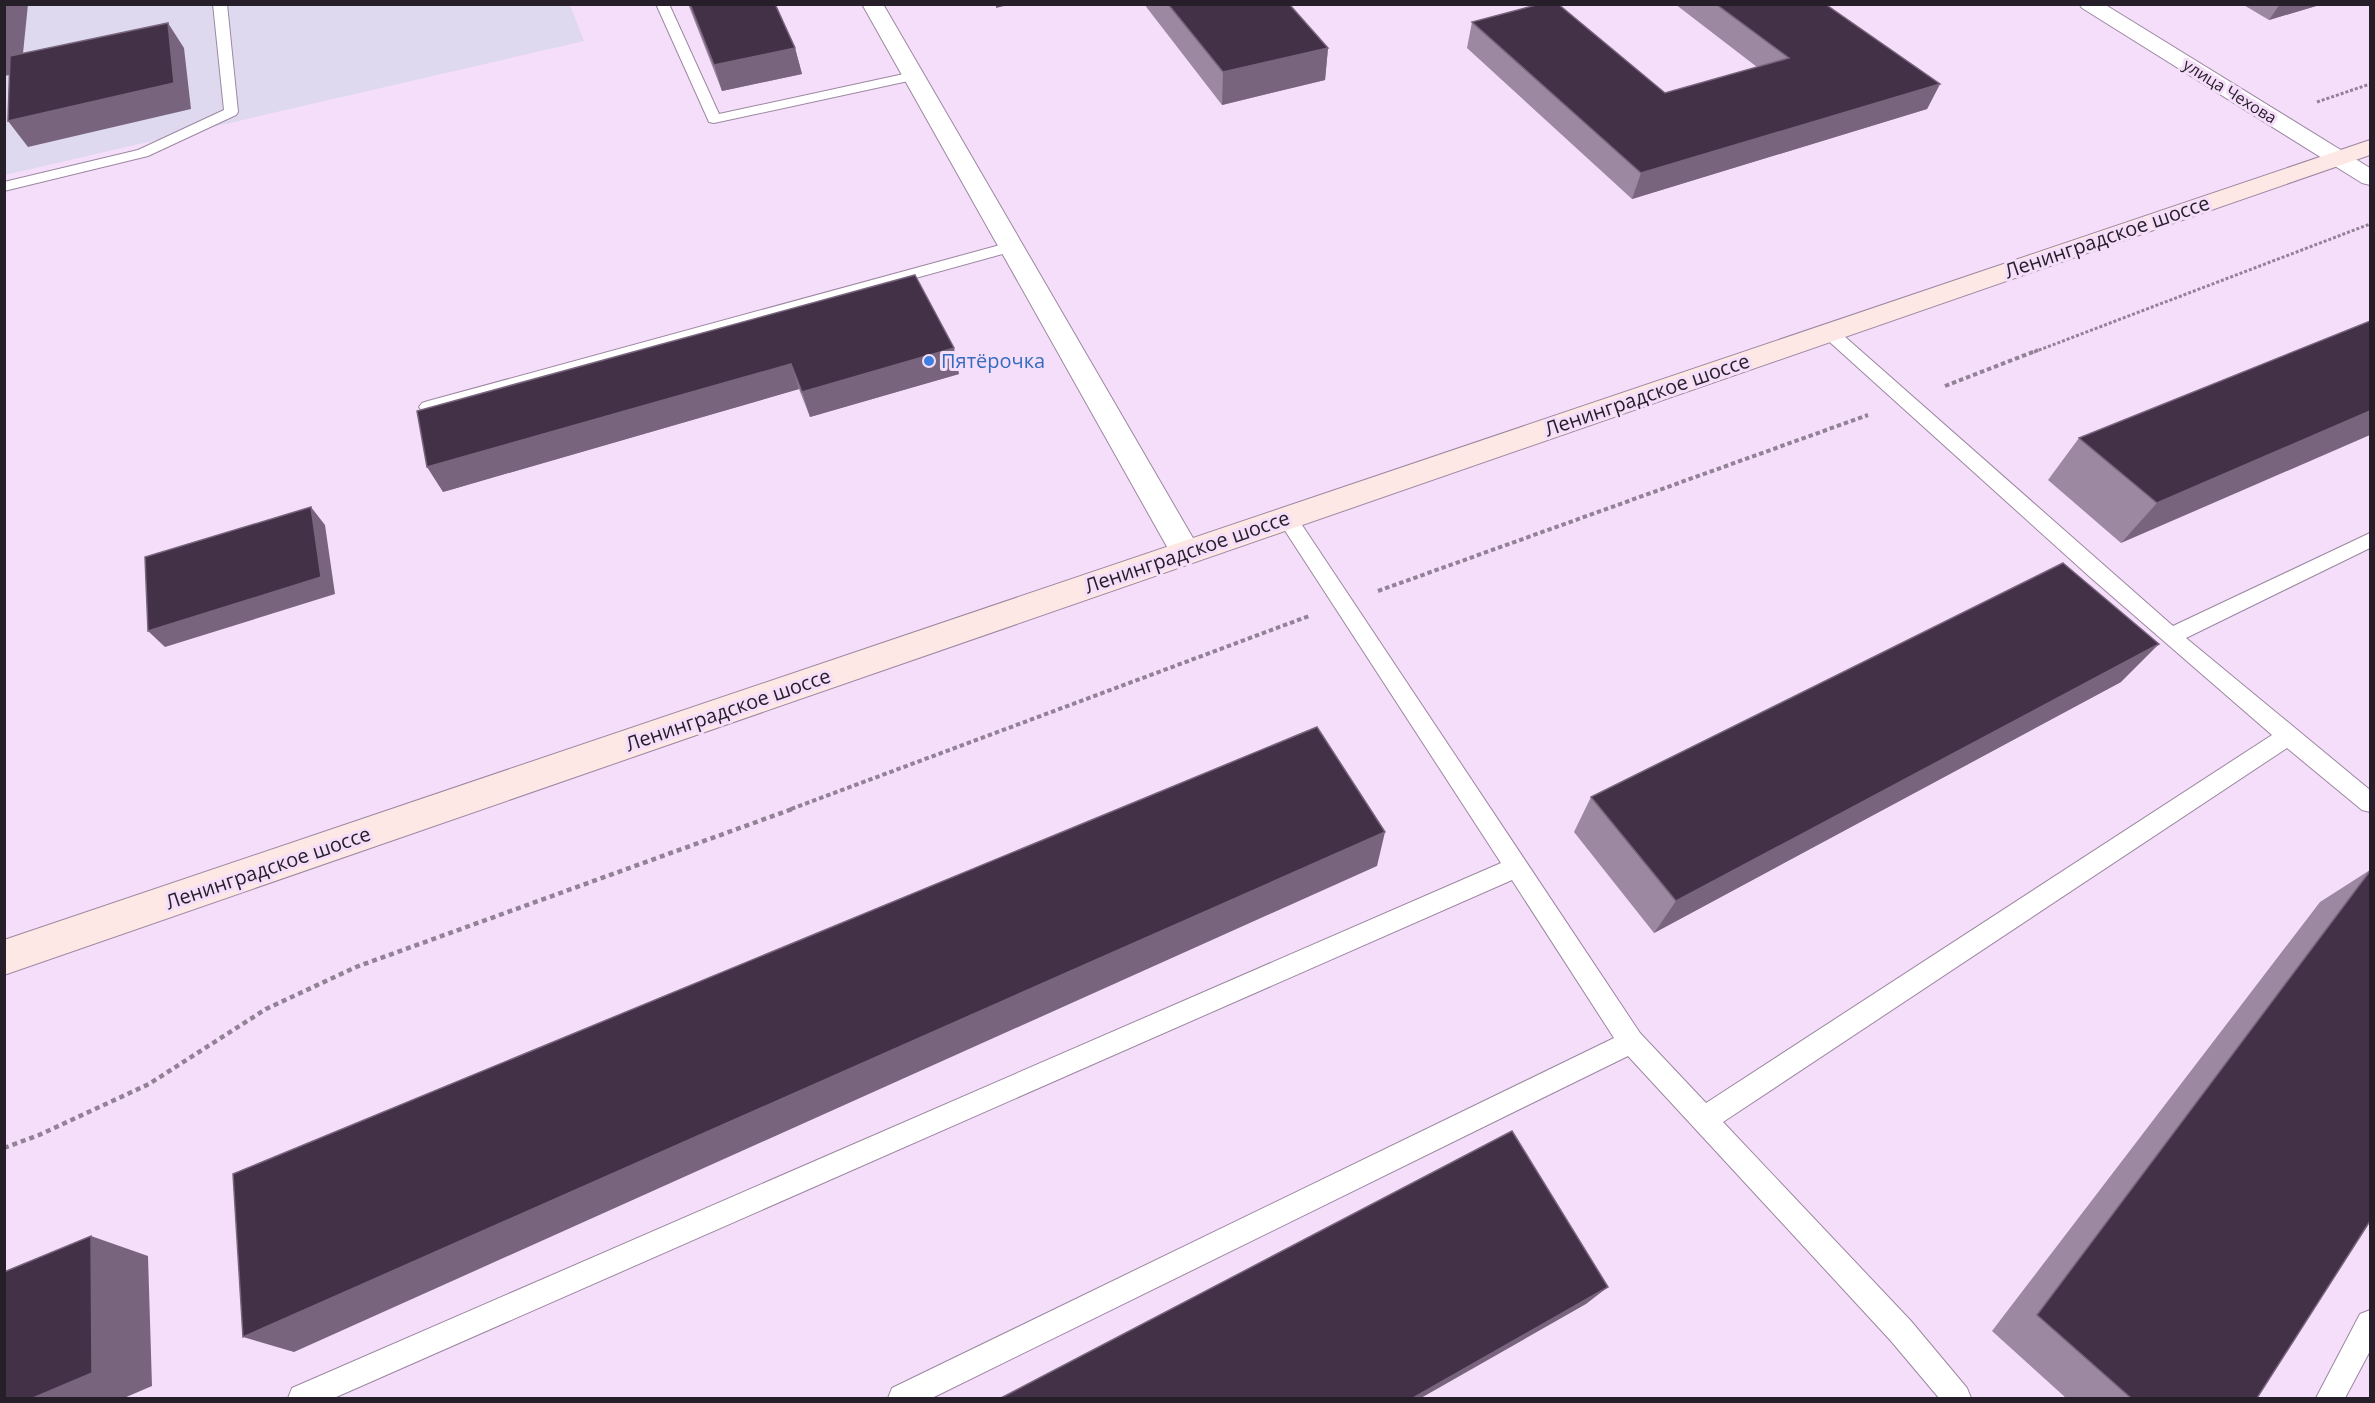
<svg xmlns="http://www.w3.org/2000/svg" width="2375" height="1403" viewBox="0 0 2375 1403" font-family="'Open Sans',sans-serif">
<rect width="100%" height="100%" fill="#f5defa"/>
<path fill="#dfd9ef" d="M4,5H570L584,41L5,175Z"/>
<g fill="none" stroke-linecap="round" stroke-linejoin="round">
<defs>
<path id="lane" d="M213,4H227L238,112L236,115L148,156L4,191V182L138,150L224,110Z
M656,4H669L719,114L913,72L920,76L913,80L714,123L709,122Z
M1011,242L1017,244L1019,247L1017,250L428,413L422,411L419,407L422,403L428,401Z
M1829,326L1835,328L2173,626L2370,533V548L2186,638L2370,790V812L2362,810L2287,748L1723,1122L1911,1321L1967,1388L1971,1398H1939L1891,1341L1628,1056L932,1398H888L892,1388L1614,1038L1512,880L334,1398H288L292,1388L1501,863L1280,523L1278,518L1280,513L1287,511L1294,513L1640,1033L1706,1103L2272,735L2090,577L1823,336L1821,332L1823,328Z
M2370,1310V1351L2345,1398H2316L2360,1314Z"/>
<path id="street" d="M862,4H883L1197,545L1201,553L1197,561L1186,564L1175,561Z
M2079,4H2104L2370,168V185L2362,183L2082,8Z"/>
<path id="secondary" d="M2370,140V155L4,975V940Z"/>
</defs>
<use href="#lane" stroke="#9c87a1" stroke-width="2"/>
<use href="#street" stroke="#9c87a1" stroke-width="2"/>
<use href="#secondary" stroke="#9c87a1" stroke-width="2"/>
<path stroke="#928296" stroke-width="3" stroke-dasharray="3 2" stroke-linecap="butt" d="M2317,102L2370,84
M2034,352L2370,224"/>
<path stroke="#928296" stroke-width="4" stroke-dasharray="4.5 3" stroke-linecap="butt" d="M1945,386L2038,350
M1378,591L1868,415
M791,809L1309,616"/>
<path stroke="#928296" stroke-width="4.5" stroke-dasharray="5 4" stroke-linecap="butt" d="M4,1148L39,1135L149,1084L266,1009L356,967L795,808"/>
<use href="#lane" fill="#fff" fill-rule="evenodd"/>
<use href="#street" fill="#fff" fill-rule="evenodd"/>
<use href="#secondary" fill="#fee8e6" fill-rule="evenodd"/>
</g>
<path fill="#9c88a0" d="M688,4H775L795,48L802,74L722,91Z
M1144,4H1289L1328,48L1325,80L1222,105Z
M1675,4H1825L1940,84L1927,109L1632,199L1467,48L1472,22L1665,93L1757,67Z
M2242,4H2323L2269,20Z
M915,275L959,374L810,417L799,389L443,492Z
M2370,321L2121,543L2048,480L2079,438Z
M2121,682L1654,933L1574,832L1591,797Z
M2370,870V1221L2257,1398H2066L1992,1331L2320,902Z"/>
<path fill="#78657d" d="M4,4H28L21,73L4,76Z
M996,4H1012L996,8Z
M2280,4H2323L2269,20Z
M168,23L184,48L191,109L28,147L8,121Z
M795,48L802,74L722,91L714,65Z
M1328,48L1325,80L1222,105L1223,72Z
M1940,84L1927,109L1632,199L1641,173Z
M954,348L959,374L810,417L802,392Z
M791,364L799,389L443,492L427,467Z
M2370,411V435L2121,543L2157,503Z
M311,507L325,525L335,594L165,647L148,631Z
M2159,644L2121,682L1654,933L1676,901Z
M1385,832L1377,866L294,1352L243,1337Z
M91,1236L148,1256L152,1386L124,1398H33Z
M1608,1287L1586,1304L1421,1398H1413Z"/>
<path fill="#433147" stroke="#78657d" stroke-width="1.5" d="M690,4H775L795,48L714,65Z
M1168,4H1289L1328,48L1223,72Z
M1540,4H1558L1665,93L1789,58L1716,4H1825L1940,84L1641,173L1472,22Z
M168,23L174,83L8,121L10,56Z
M915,275L954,348L802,392L791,364L427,467L417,411Z
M2370,321V411L2157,503L2079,438Z
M311,507L321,577L148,631L145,557Z
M2063,563L2159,644L1676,901L1591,797Z
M1317,727L1385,832L243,1337L233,1174Z
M2370,871V1221L2257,1398H2131L2037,1315Z
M1512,1131L1608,1287L1413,1398H1001Z
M91,1236L92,1373L33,1398H4V1272Z"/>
<circle fill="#3f7fe0" stroke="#f5defa" stroke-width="2" cx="929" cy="361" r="6"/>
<g text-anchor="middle" stroke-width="6" stroke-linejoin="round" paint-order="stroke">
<g font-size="16" fill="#261e28" stroke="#f5defa">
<text transform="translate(2230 91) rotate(32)" y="6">улица Чехова</text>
</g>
<g font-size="20" fill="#261e28" stroke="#f5defa">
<text transform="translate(2107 237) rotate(-19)" y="7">Ленинградское шоссе</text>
<text transform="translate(1647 395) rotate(-19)" y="7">Ленинградское шоссе</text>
<text transform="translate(1187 552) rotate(-19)" y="7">Ленинградское шоссе</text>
<text transform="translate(728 710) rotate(-19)" y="7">Ленинградское шоссе</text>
<text transform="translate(268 868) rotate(-19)" y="7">Ленинградское шоссе</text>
</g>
<g font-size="20" fill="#366cbe" stroke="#f5defa" text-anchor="start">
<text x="941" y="368">Пятёрочка</text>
</g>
</g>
<rect width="2375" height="1403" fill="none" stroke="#261e28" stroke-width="12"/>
</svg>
